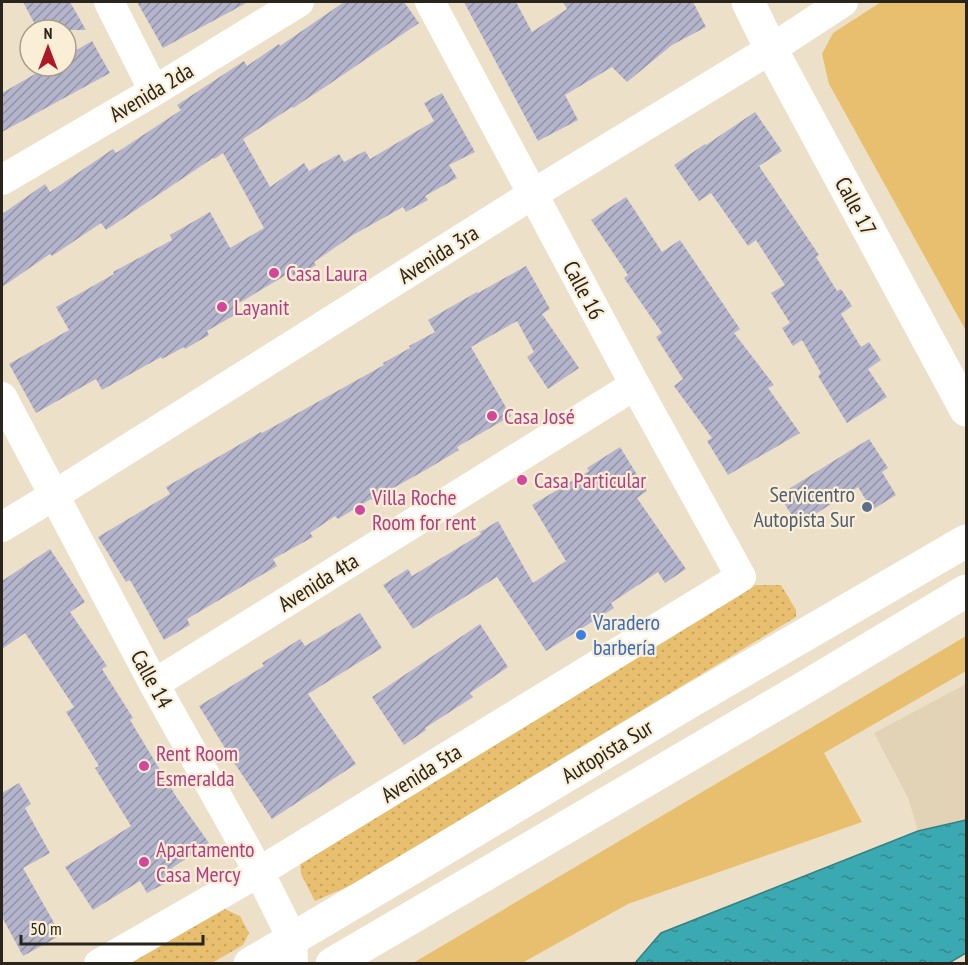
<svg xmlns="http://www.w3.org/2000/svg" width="968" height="965" viewBox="0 0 968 965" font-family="'PT Sans Narrow',sans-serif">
<defs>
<pattern id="park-dots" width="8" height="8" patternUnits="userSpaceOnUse" patternTransform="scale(1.5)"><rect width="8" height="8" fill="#e8bf6f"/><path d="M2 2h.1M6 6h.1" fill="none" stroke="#c7a460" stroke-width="1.8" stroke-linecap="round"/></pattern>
<pattern id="water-ripples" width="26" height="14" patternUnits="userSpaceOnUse" patternTransform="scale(1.5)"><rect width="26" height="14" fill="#3ba9b1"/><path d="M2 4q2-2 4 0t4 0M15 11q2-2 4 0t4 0" fill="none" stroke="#32898f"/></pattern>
<pattern id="building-hatch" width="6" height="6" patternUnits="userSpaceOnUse" patternTransform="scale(1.5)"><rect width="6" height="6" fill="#b4b5cc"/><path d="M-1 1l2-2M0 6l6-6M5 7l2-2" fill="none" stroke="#9293a5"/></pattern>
</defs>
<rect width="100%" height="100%" fill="#ede0c9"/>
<path fill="#e3d3b6" d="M966,684V820L918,831L908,798L874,733Z"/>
<path fill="#e8bf6f" d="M881,2H966V331L829,84L822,54L833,33Z
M966,636V671L824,753L862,822L628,904L522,963H413Z"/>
<path fill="url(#park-dots)" d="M755,585H781L796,610V617L356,883L315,901L301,874L300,862Z
M218,906L240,916L249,933L243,945L212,963L121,964Z"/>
<path fill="url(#water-ripples)" stroke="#368184" stroke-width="1.5" d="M966,820V953L949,963H635L661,933L918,831Z"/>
<path fill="url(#building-hatch)" d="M23,2H70L86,30H38Z
M137,2H248L163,48Z
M344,2H404L419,23L325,87L293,108L292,107L243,139L270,187L304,163L309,171L339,154L344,162L365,151L370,159L434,121L424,103L442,93L475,152L449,165L457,178L425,196L428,200L406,212L403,207L353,235L314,262L316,265L295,278L291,272L234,306L238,313L207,331L209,335L185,349L184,347L162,359L161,357L102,390L96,379L36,413L9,364L69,330L56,307L114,274L113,272L172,240L170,235L210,212L230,248L264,228L223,153L214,159L213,158L106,230L101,223L52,256L50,254L2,287V214L45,184L50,192L113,149L116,153L181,110L177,105L244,61L247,66L279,44L280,46Z
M464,2H516L532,32L567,9L563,2H693L706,27L672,45L627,82L612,67L565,95L578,120L538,141Z
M92,41L110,73L2,132V93L49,66H66V56Z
M755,112L782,151L759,166L819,255L816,257L837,291L841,289L852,306L841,314L861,347L869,342L881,360L868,369L887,397L847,423L818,376L821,373L802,340L793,346L782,328L790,323L771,293L785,285L756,240L748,246L711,193L699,201L674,165L705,144L706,145Z
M626,197L662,252L680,240L740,329L734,333L774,385L768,388L800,433L728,475L707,441L712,438L674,386L683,379L656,337L662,333L624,278L628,275L591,220Z
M526,266L550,309L542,314L579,368L548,389L527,357L534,352L517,321L471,347L511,416L457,447L459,450L429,468L372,500L371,499L338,519L335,516L310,533L313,537L273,559L277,566L187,619L190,625L164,640L130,580L126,582L98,537L170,494L166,487L261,432L262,433L384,365L383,363L410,348L409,346L435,332L428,320L477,292L478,293Z
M869,439L888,468L882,472L896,495L872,510L858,487L798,525L779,495Z
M620,447L647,491L637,498L686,569L665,583L658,572L611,603L614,608L546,651L497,577L413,629L383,585L408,569L412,576L481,534L480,532L498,521L533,583L566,561L532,505L589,471L587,468Z
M50,549L85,602L70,612L107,666L102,669L133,718L130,720L177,798L209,843L172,868L177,877L147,893L140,881L93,910L65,867L131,826L95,768L99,766L66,712L74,707L25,633L2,649V581Z
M360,613L382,648L308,694L356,764L272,819L233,761L199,706L264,666L262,663L300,639L305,646Z
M480,624L508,667L470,693L473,697L425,728L426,730L404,745L372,697Z
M19,783L31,804L25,808L50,853L23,868L61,935L23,956L2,917V793Z"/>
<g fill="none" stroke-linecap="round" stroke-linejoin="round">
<path stroke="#fff" stroke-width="30" d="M109,2L154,91
M2,180L154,91L299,2
M2,397L154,684L259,872L292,938L293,964
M2,527L53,496L533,194L771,49L843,2
M154,684L635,385
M99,964L259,872L741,577L635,385L430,2"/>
<path stroke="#fff" stroke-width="33" d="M748,2L771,49L966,410"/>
<path stroke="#fff" stroke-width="33" d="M250,964L412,868L684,705L966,541
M332,964L802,689L966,591"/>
</g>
<g fill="#d1479c" stroke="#faeed6" stroke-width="2">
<circle cx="274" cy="273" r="6"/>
<circle cx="222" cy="307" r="6"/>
<circle cx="492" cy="416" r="6"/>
<circle cx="522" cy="480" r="6"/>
<circle cx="360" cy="510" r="6"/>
<circle cx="144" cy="766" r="6"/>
<circle cx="144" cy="862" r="6"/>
</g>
<circle fill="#5c6f8a" stroke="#faeed6" stroke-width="2" cx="867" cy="507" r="6"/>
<circle fill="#3f7fe0" stroke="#faeed6" stroke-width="2" cx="581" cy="635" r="6"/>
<g text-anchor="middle" stroke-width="4.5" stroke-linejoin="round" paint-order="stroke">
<g font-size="22" fill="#29251c" stroke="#faeed6">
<text transform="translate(151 92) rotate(-31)" y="8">Avenida 2da</text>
<text transform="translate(856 206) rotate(62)" y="8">Calle 17</text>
<text transform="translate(438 254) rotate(-32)" y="8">Avenida 3ra</text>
<text transform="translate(584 290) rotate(62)" y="8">Calle 16</text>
<text transform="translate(318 582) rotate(-32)" y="8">Avenida 4ta</text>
<text transform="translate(152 679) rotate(61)" y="8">Calle 14</text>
<text transform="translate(607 751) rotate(-31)" y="8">Autopista Sur</text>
<text transform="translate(421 773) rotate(-32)" y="8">Avenida 5ta</text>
</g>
<g font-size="22" fill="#b23c85" stroke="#faeed6" text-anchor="start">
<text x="286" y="281">Casa Laura</text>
<text x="234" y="315">Layanit</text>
<text x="504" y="424">Casa José</text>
<text x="534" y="488">Casa Particular</text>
<text x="372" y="505">Villa Roche<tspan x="372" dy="25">Room for rent</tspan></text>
<text x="156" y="761">Rent Room<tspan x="156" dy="25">Esmeralda</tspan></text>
<text x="156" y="857">Apartamento<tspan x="156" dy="25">Casa Mercy</tspan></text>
</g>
<g font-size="22" fill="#4e5e75" stroke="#faeed6" text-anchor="end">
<text x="855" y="502">Servicentro<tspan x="855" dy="25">Autopista Sur</tspan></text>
</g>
<g font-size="22" fill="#366cbe" stroke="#faeed6" text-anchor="start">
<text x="593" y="630">Varadero<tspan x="593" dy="25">barbería</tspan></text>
</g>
</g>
<rect width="968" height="965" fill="none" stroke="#29251c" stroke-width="6"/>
<g transform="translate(48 48)"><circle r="28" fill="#faeed6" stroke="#a69e8c" stroke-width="1.5"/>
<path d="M0-4.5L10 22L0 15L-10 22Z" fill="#ad1a27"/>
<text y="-9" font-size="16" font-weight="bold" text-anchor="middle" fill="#29251c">N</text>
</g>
<path d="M21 935v9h182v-9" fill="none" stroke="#29251c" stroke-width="3"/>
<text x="30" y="935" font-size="18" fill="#29251c" stroke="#faeed6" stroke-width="4.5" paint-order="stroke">50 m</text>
</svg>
